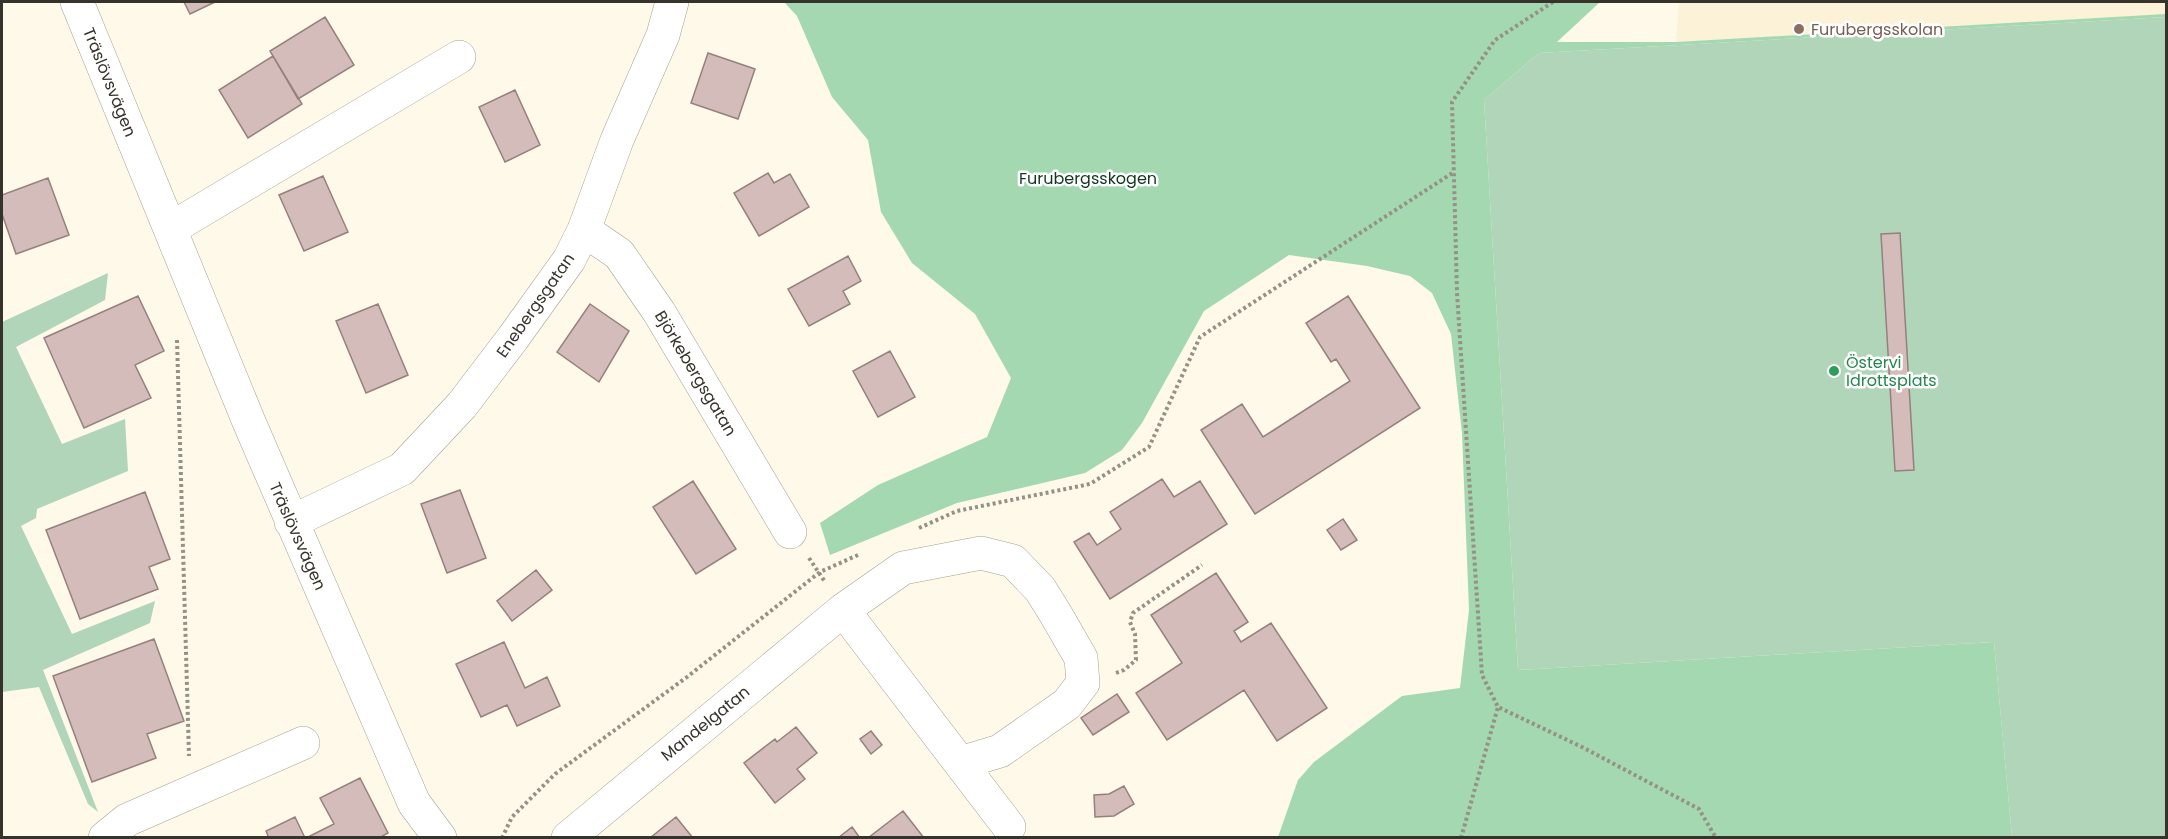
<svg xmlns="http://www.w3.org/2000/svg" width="2168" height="839" viewBox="0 0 2168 839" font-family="Poppins,sans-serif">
<rect width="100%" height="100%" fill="#fef9e9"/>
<path fill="#fbf2d7" d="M1679,2H2166V16L1676,42Z"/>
<path fill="#b0d5b9" d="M2166,17V837H2012L1994,642L1518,670L1484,100L1539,53Z
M108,273L105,300L16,347L62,444L125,419L128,471L37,509L36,518L21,526L72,634L155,601L150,623L43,670L98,812L88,804L39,687L2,692V322Z"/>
<path fill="#a3d8b1" d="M784,2H1600L1557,42H1676L2166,14V17L1539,53L1484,100L1518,670L1994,642L2012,837H1278L1298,780L1314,762L1402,696L1460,688L1469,610L1462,433L1451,334L1432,293L1410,276L1367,266L1289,255L1204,311L1142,423L1122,450L1085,473L957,503L830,555L820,523L878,485L987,437L1011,378L975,314L912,263L881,212L868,140L832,97L797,16Z"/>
<path fill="#d4bcbb" stroke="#95807e" stroke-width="1.5" d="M184,2H215L190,14Z
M325,17L354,65L298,99L270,51Z
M708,53L755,69L738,119L691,103Z
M273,56L302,104L248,138L219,90Z
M515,90L540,145L505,162L479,107Z
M768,173L774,183L790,174L809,207L759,236L734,193Z
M323,176L348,232L304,251L279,195Z
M48,178L69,235L16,254L2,214V195Z
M1900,233L1914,470L1895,471L1881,234Z
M848,256L861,281L843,291L850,304L809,326L788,289Z
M138,296L164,351L135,365L151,398L84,428L44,338Z
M1348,296L1420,408L1255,514L1201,430L1242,404L1263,437L1350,381L1336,359L1331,362L1306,323Z
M378,304L408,375L366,393L336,321Z
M590,304L629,331L599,382L557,352Z
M890,351L915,397L878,417L853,371Z
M1162,479L1174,497L1200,481L1227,524L1110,599L1074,542L1089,533L1097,545L1121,529L1110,512Z
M693,481L736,549L696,574L653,507Z
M460,490L486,558L447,573L421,504Z
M145,492L170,559L149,567L158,589L80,619L46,530Z
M1343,519L1357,540L1341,550L1327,530Z
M536,570L552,590L512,621L497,601Z
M1216,573L1248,622L1234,631L1241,642L1271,623L1327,708L1277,741L1244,690L1167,740L1136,693L1182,663L1151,615Z
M154,639L184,721L147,734L156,758L92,782L53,676Z
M504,642L525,688L547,677L560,706L517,726L507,705L481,717L456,664Z
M1117,694L1129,712L1093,735L1081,718Z
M796,727L817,753L797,769L805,779L775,803L744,763L775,739L777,742Z
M871,731L882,745L871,754L860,739Z
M360,778L388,833L379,838H306L334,824L320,798Z
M1124,786L1134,804L1114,816L1095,817L1094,795L1109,794Z
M903,811L924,838H868Z
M295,817L305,838H269L266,831Z
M676,817L693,838H650Z
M852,827L860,838H838Z"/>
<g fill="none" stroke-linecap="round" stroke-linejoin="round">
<defs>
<path id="street" d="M77,2L249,422L414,803L440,838
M170,229L459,57
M584,230L619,254L659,312L790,532
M291,522L402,469L462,405L513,338L569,260L584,230L617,140L663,35L672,2
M843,610L903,568L981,553L1013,561L1040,589L1055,613L1081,658L1083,683L1067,704L1000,751L960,763
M105,838L127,820L303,743
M568,838L843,610L1009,827"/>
</defs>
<use href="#street" stroke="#a7a18f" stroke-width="34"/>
<path stroke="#959186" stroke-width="4" stroke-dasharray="3 3" stroke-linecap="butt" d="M1553,2L1495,40L1452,102L1457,293L1482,675L1498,707L1582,747L1699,809L1716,838
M177,340L189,756
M919,528L957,511L1090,484L1149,447L1200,337L1454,172
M809,558L825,582
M1116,673L1124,670L1136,660L1135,634L1130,622L1133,613L1202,565
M502,838L512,817L555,774L687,677L820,572L858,555
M1461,838L1498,707"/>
<use href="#street" stroke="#fff" stroke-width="33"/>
</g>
<circle fill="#8d6e63" stroke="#fff" stroke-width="2" cx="1799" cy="29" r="6"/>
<circle fill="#2e9e5b" stroke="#fff" stroke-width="2" cx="1834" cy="371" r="6"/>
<g text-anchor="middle" stroke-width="5" stroke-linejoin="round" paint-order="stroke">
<g font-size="16" fill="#785e54" stroke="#fff" text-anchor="start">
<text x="1811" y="35">Furubergsskolan</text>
</g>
<g font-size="16" fill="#36332c" stroke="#fff">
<text transform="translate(110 82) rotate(68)" y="6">Träslövsvägen</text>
<text transform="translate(535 305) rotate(-55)" y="6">Enebergsgatan</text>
<text transform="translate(696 373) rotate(59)" y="6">Björkebergsgatan</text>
<text transform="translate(298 536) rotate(66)" y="6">Träslövsvägen</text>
<text transform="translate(705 723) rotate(-39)" y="6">Mandelgatan</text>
</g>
<g font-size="16" fill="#0f381e" stroke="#fff">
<text x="1088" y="184">Furubergsskogen</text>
</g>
<g font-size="16" fill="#27864d" stroke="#fff" text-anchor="start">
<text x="1846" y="368">Östervi<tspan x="1846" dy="18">Idrottsplats</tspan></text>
</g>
</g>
<rect width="2168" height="839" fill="none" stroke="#36332c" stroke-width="6"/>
</svg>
